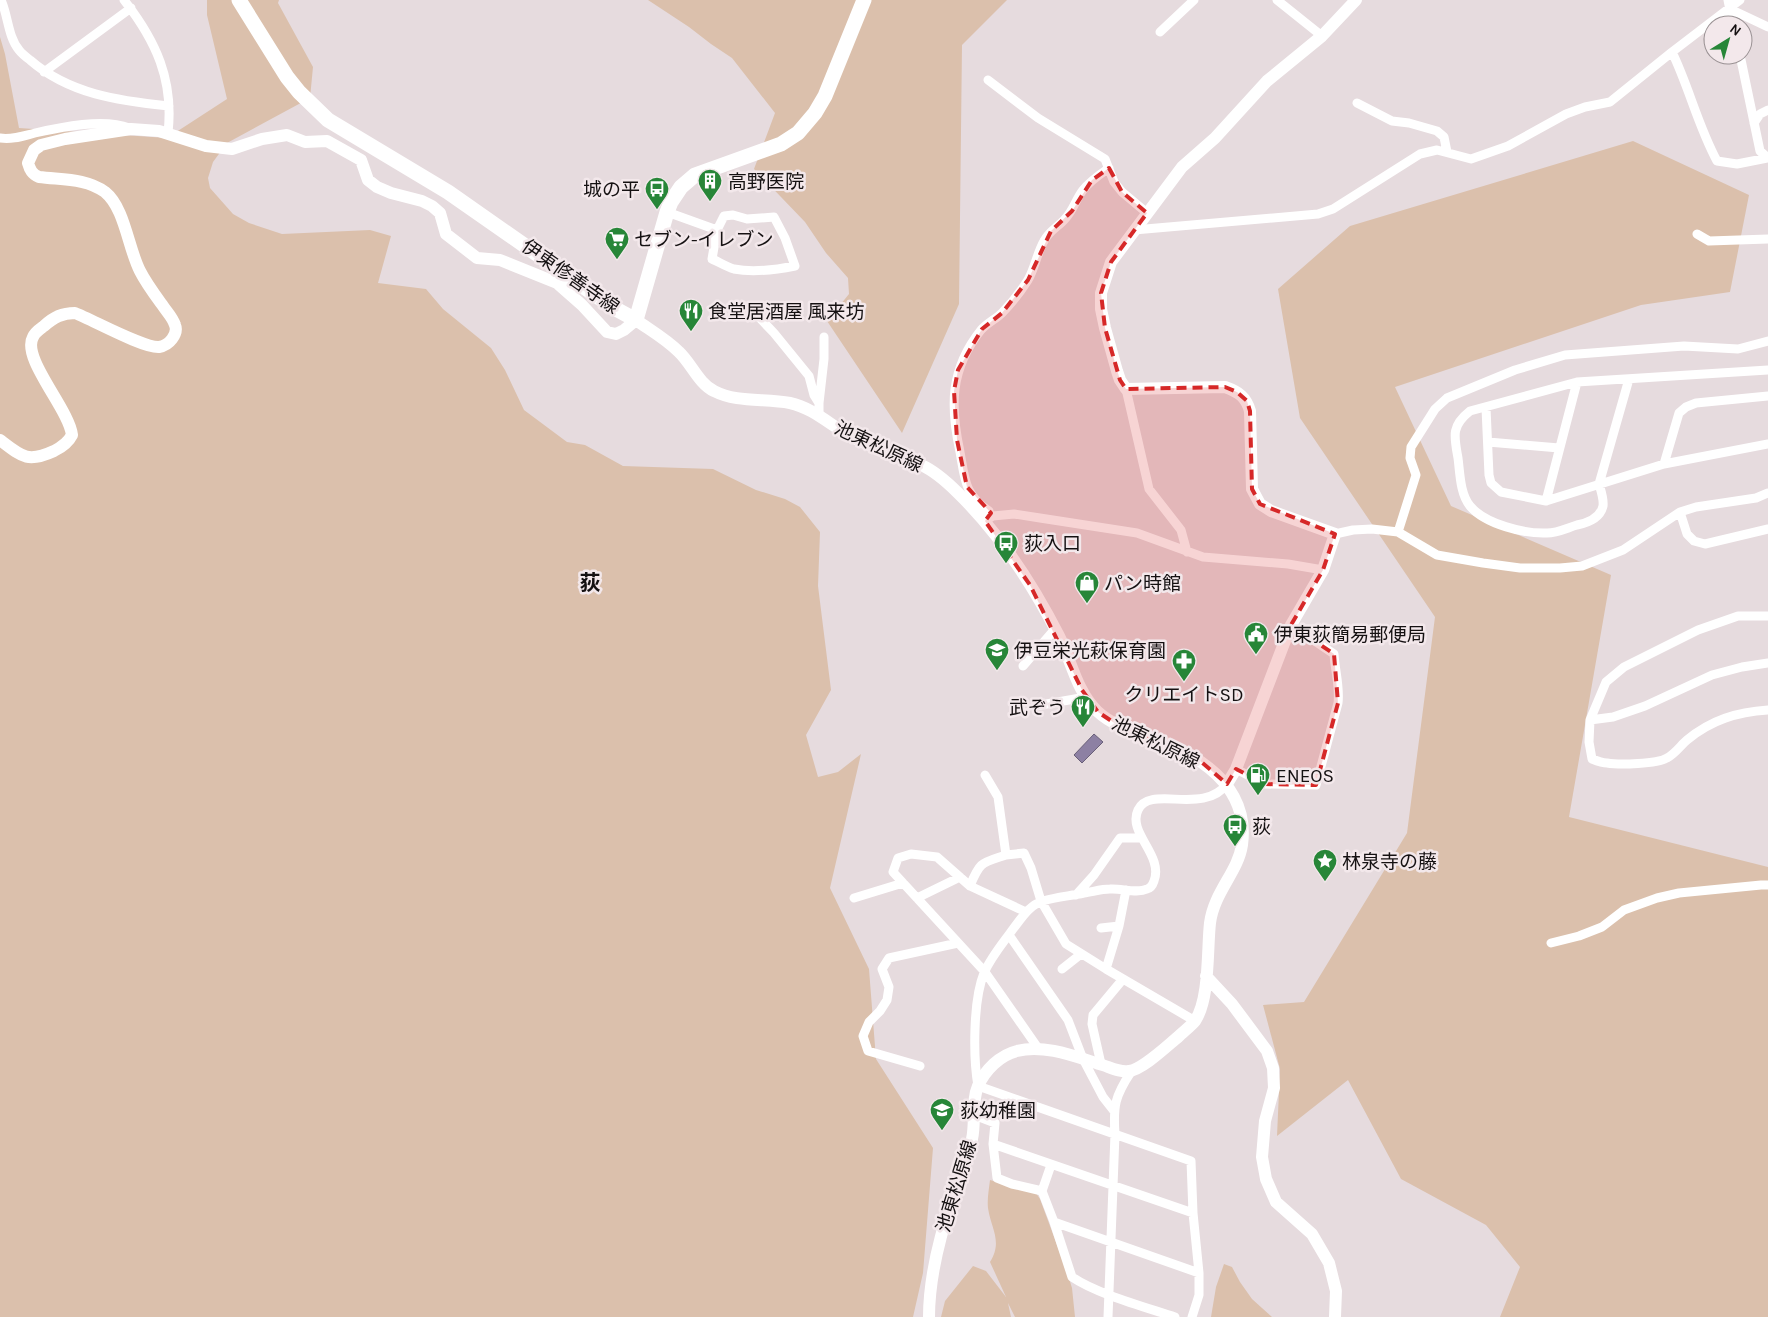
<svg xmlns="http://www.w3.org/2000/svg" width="1768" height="1317" viewBox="0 0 1768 1317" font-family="Karla,'Noto Sans JP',sans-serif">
<rect width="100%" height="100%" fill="#e6dbde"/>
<path fill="#dbc0ac" d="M207,0H279L278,3L313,67L310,98L227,143L213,162L208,178L210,188L233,214L249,223L282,234L370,230L391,236L378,283L426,289L443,309L491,348L505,370L524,410L567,442L585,445L623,466L713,469L756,490L785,499L800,507L820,532L818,586L831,690L806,735L818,777L838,772L861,754L830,888L869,969L876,1059L933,1148L923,1273L913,1317H0V37L5,54L19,128L167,138L227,99L207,15Z
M648,0H1007L962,45L959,304L902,433L827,321L849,294L848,278L826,253L805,222L754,169L775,113L732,58L711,44L689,27Z
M1633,141L1749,195L1730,292L1641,305L1395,387L1451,506L1611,575L1569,817L1768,867V1317H1500L1520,1267L1486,1225L1401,1179L1348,1080L1277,1136L1280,1069L1263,1005L1304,1002L1407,833L1435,617L1300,418L1278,289L1350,226Z
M990,1180L1036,1193L1040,1199L1067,1272L1072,1288L1075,1317H1015L1008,1303L1011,1317H941L945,1301L973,1266L986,1271L1006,1297L990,1262C1003,1241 991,1229 988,1208C987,1199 989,1189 990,1180Z
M1224,1264L1232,1267L1240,1282L1252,1299L1272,1317H1211L1216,1287Z"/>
<path fill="#8d80a3" stroke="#695f78" d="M1094,734L1103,742L1082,763L1074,755Z"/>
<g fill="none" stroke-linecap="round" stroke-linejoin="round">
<path stroke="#fff" stroke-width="9" d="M1,0C8,15 8,37 19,50C22,54 26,57 30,60C69,94 119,101 169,106
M124,0C156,41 174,80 168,133
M1277,0L1322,36
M1728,0L1733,25
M1730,9L1768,27
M1160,32L1194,0
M1672,52C1689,87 1698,126 1717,161L1737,164L1768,158
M1740,55L1760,151L1768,158
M44,72L131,8
M988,80L1038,118L1105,159L1114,182L1122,192L1147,213
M1357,103L1392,121L1409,123L1437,131L1444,137L1447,152
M1754,123L1760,114L1768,110
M0,138C12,140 23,136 35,133C61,127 104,118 129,128
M667,212L717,230L724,216L733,215L747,219L774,217L785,238L795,266C775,270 754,273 734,269C727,267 719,262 712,259L717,230
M1134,230L1318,214L1333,209L1420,154L1437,150L1471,159L1508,146L1566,114L1585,107L1610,102L1672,52L1740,0
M1697,234L1709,241L1768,239
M755,313L774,333L809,376L814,395L819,403V416
M1629,379L1599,484C1601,491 1604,499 1603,506C1600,519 1587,523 1577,525C1567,528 1557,533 1547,533C1524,534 1485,524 1470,506C1460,494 1460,473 1458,458C1454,436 1451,426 1470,411L1577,382L1768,370
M1126,389L1149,489L1181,530L1187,552
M819,403L824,359V337
M1486,408L1489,475L1491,483L1501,492L1546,501L1664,464L1768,444
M1488,442L1559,448
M1664,464L1679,413L1686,407L1696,403L1768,396
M1546,501L1577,382
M1680,512L1687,534L1694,541L1705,544L1768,529
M985,521L989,516V511C964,494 965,479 960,452C950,406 950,369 981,330C987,323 996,319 1002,313C1011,304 1021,291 1028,280C1035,268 1037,253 1044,241C1049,231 1058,227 1065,219C1073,211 1076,199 1083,190C1090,181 1099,175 1109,168
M985,521L993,516L1014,514L1040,518L1137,533L1203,557L1288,564L1323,570
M1398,532L1416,475L1410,458L1411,447L1435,409L1447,398L1515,370L1565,355L1684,346L1738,349L1768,341
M1335,534L1353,530L1372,529L1398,532L1437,555L1483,563L1520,568H1560L1582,566L1623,550L1680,512L1696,507L1756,498L1768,493
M1768,616H1738L1698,630L1624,667L1606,682L1590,720L1589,742L1592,759C1597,761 1602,763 1607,763C1619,765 1657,764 1667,758C1675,754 1681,745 1687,740C1711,720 1737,712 1768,710
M1023,666L1055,629
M1035,706L1086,697
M1590,720L1613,717L1645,706L1712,675L1742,667L1768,663
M1236,769L1265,784L1316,785L1338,703C1340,687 1335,671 1334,654L1291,625
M985,775L998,797L1006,855L1024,853L1031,868L1041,901L1066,944L1106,969
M970,886C980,861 982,863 1006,855
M1126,890L1119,926L1106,969L1195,1021
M1076,895L1094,875L1120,838H1142
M854,898L903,883
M917,898L960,877
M1026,912L970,886L937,857L911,854L898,858L893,872L985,972L1038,1048
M1101,928L1119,926
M1009,935L1068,1020L1083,1059L1103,1097L1114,1111
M1551,943L1579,936L1602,927L1624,910L1657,898L1679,893L1761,885H1768
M1062,969L1081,954
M1101,1064L1092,1024L1093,1015L1123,979
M920,1066L868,1051L863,1036L869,1022L880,1011L887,1000L889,987L882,969L889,958L958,943
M974,1115L995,1123L993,1144L1193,1213L1191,1161L978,1086C973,1057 973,1000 984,973C991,957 1003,943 1013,929C1021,919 1029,905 1043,901C1056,897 1070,896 1084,893C1092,892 1101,889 1110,889C1121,888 1137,894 1147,889C1151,888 1153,884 1154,881C1164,855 1127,833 1138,810C1150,784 1203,816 1227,784
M993,1144L997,1178L1012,1184L1042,1191
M1051,1165L1042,1191L1054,1222L1199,1273L1193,1213
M1054,1222L1072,1277C1097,1294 1145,1307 1175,1317
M1108,1317L1115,1134C1113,1106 1115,1096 1131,1072
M1192,1317L1199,1295V1273"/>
<path stroke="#fff" stroke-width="12" d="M0,440C22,457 28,463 54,451C62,447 68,443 72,435C69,409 21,358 33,337C35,332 40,329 44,326C54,317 62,313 75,313C93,320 143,348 159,347C165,346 169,343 172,339C175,335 177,330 175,325C173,318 167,312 163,306C155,295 146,283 140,271C128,248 125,208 105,192C86,178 62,180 39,177C32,174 30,170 28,163L34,150L41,145L65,139L131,129L159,131L206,146L232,149L262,139L287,135L305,142L327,141L361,160L368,180L377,187L391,193L422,201L432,206L440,213L446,234L477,258L500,260L557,283L582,305L607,332L616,334L624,330L636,320C650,330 666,339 679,352C691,363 699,384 714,391C737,403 765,398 790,403C813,408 830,425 850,436C873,448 898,455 921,465C935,471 947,482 958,493C1000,534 1032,583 1059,636C1071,660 1077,692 1097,711C1116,729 1143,734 1166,743C1210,762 1249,792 1242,845C1238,872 1214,892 1210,923C1207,949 1210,999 1195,1021C1191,1026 1183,1032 1178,1037C1167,1046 1142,1070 1129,1071C1119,1073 1108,1066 1099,1064C1074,1056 1043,1044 1017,1051C1000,1055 985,1070 978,1086C971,1102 976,1122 972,1139C969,1158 959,1178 953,1197C940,1235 929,1277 929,1317
M1227,784L1236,769L1291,625L1323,570L1335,534L1271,511L1260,504L1252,489L1250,411C1246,397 1239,392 1225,387L1126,389L1120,380L1117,371L1105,328L1101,309V293L1111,262L1182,167L1215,138L1267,81L1322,36L1356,0
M1206,976L1232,1004L1267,1051L1273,1068L1274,1088L1265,1121L1262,1157L1266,1179L1276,1202L1312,1234L1329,1263L1336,1291L1335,1317"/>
<path stroke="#fff" stroke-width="15" d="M239,0L287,77L299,92L328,120L448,192L614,308L636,320L667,212L671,202L681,187L695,175L781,144L798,133L815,113L825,96L864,0"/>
</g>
<path fill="#d62828" fill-opacity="0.2" stroke="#d62828" stroke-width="4" stroke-dasharray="10 6" stroke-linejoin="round" d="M1109,168L1122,192L1147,213L1111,262L1101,293L1105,328L1120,380L1126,389L1225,387L1237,392L1247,401L1250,411L1252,489L1260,504L1335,534L1323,570L1291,625L1334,654L1338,703L1316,785L1265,784L1236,769L1227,784L1199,760L1119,726L1098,712L1082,690L1030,585L985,521L991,513L967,487L957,440L954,391L958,370L982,329L1002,313L1028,280L1051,231L1072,211L1092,180Z"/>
<defs>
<symbol id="building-pin" viewBox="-11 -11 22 30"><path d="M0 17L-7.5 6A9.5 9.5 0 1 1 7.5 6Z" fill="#278638" stroke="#f3e8eb"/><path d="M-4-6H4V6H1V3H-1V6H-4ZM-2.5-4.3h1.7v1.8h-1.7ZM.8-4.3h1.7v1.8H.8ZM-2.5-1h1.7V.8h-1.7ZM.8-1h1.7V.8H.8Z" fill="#fff"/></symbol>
<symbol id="bus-pin" viewBox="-11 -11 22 30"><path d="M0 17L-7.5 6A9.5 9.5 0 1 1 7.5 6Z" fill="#278638" stroke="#f3e8eb"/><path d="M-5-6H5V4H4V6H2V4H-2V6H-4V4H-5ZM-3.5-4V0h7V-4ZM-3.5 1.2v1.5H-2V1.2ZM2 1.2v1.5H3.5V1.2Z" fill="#fff"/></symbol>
<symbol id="supermarket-pin" viewBox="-11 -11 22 30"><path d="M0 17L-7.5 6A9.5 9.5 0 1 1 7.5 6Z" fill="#278638" stroke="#f3e8eb"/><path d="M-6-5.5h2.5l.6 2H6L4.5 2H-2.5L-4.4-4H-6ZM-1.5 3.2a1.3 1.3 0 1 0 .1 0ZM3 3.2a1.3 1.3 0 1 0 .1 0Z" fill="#fff"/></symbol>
<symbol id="restaurant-pin" viewBox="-11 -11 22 30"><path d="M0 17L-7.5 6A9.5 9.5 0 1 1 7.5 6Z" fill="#278638" stroke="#f3e8eb"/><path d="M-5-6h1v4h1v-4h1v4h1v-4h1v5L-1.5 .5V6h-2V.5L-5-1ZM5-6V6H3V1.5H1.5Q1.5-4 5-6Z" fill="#fff"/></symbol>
<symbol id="shop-pin" viewBox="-11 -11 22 30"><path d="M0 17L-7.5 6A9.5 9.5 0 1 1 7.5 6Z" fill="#278638" stroke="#f3e8eb"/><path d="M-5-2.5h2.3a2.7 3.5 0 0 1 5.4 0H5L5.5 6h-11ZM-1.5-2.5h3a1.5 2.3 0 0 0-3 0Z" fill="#fff"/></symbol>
<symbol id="civic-pin" viewBox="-11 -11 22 30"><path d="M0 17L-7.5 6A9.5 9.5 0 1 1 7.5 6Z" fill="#278638" stroke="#f3e8eb"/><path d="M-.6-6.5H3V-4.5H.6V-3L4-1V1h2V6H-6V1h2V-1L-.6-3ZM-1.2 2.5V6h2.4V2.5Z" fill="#fff"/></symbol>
<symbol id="school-pin" viewBox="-11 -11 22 30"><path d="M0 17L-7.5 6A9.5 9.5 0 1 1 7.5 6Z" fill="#278638" stroke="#f3e8eb"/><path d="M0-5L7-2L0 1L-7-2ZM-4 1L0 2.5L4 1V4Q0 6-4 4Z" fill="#fff"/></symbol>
<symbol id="pharmacy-pin" viewBox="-11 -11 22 30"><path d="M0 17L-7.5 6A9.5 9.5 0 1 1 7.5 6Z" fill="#278638" stroke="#f3e8eb"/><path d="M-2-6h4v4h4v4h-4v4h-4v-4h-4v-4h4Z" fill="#fff"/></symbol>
<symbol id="fuel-pin" viewBox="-11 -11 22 30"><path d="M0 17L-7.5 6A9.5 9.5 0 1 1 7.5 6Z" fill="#278638" stroke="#f3e8eb"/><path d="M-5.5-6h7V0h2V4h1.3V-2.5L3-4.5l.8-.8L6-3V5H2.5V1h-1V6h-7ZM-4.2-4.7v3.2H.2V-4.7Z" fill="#fff"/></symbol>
<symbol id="sight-pin" viewBox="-11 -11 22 30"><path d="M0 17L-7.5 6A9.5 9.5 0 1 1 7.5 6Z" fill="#278638" stroke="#f3e8eb"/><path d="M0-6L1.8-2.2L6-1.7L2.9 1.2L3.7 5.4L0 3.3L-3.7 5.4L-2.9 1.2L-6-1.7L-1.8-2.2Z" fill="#fff"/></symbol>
</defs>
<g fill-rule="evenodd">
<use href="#building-pin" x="696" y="167" width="28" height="38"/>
<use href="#bus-pin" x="643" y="175" width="28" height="38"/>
<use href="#supermarket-pin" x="603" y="225" width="28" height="38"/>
<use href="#restaurant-pin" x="677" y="297" width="28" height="38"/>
<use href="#bus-pin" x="992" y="529" width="28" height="38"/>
<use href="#shop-pin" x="1073" y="569" width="28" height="38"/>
<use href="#civic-pin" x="1242" y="620" width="28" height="38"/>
<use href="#school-pin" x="983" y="636" width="28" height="38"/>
<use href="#pharmacy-pin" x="1170" y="647" width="28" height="38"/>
<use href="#restaurant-pin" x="1069" y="693" width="28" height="38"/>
<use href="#fuel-pin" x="1244" y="761" width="28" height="38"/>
<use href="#bus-pin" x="1221" y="812" width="28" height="38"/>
<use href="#sight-pin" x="1311" y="847" width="28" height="38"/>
<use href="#school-pin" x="928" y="1096" width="28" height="38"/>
</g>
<g text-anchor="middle" stroke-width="5" stroke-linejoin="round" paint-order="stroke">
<g font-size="19" fill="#151112" stroke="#f3e8eb" text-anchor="start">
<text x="728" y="188">高野医院</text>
<text x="640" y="196" text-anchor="end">城の平</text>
<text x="634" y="246">セブン-イレブン</text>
<text x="708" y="318">食堂居酒屋 風来坊</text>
<text x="1024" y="550">荻入口</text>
<text x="1104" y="590">パン時館</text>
<text x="1274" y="641">伊東荻簡易郵便局</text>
<text x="1014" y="657">伊豆栄光萩保育園</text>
<text x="1184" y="701" text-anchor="middle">クリエイトSD</text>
<text x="1066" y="714" text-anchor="end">武ぞう</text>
<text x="1276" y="782">ENEOS</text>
<text x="1252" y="833">荻</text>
<text x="1342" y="868">林泉寺の藤</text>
<text x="960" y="1117">荻幼稚園</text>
</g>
<g font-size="19" fill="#151112" stroke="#f3e8eb">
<text transform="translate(571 276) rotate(35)" y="7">伊東修善寺線</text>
<text transform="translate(879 446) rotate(25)" y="7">池東松原線</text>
<text transform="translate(1156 742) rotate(26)" y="7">池東松原線</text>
<text transform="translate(956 1186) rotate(-73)" y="7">池東松原線</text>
</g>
<g font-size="21" font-weight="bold" fill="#151112" stroke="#f3e8eb">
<text x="590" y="590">荻</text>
</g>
</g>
<g transform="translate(1728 40) rotate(37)"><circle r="24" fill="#f3e8eb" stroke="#9a9294"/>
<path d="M0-4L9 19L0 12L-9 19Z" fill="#278638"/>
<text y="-8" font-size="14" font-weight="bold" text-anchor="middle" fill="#151112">N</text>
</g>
</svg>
